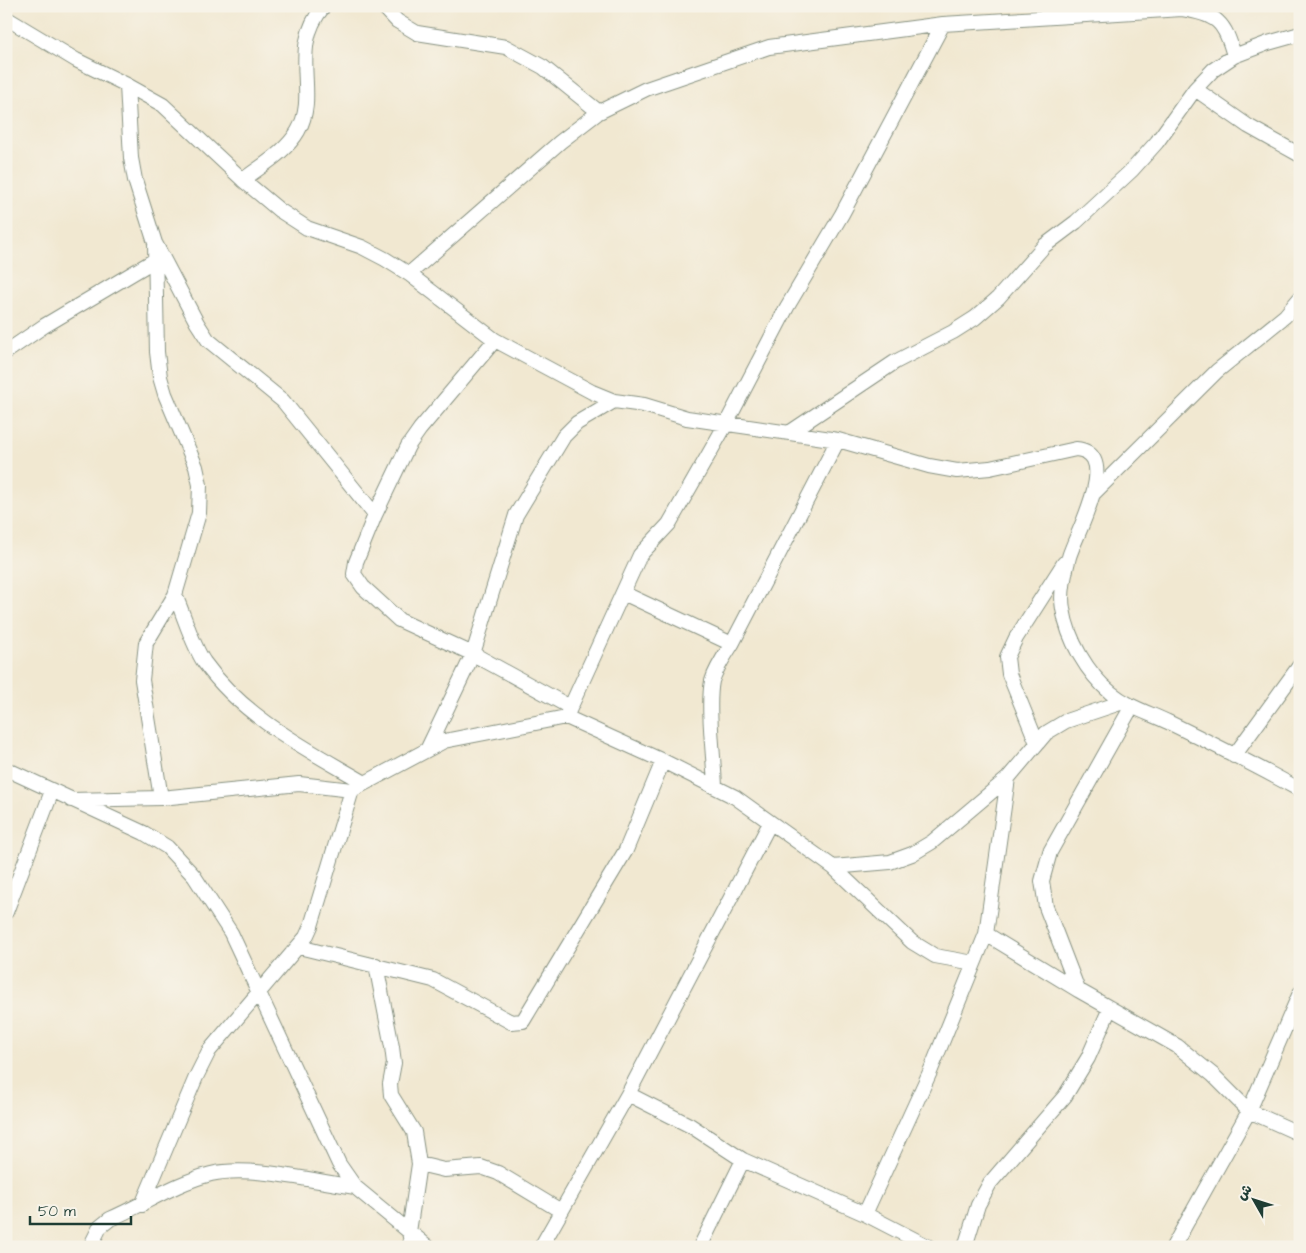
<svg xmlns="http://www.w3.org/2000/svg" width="1306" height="1253" viewBox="0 0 1306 1253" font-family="'Architects Daughter','Playpen Sans Arabic',sans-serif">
<rect width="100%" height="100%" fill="#f7f3e8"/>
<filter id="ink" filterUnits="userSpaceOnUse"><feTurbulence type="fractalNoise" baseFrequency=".02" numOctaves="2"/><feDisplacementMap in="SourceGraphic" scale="10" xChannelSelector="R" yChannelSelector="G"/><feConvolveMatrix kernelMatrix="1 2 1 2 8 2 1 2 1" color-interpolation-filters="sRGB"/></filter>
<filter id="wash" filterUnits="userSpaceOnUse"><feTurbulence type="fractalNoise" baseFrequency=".0096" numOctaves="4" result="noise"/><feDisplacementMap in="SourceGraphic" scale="20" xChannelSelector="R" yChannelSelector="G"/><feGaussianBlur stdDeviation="1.12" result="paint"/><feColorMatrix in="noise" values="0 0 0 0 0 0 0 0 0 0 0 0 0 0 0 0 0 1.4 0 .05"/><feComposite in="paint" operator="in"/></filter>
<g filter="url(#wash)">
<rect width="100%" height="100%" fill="#f1e8d1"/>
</g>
<g filter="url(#ink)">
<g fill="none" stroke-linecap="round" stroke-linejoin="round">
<defs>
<path id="street" d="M383,6L397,21L417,33L506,47L543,67L599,112
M6,18L76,60L127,85L163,105L243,180L279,210L307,228L362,247L385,259L409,274L495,340L592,392L614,401L644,405L687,418L838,440L929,466L957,471L990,468L1076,449C1123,453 1075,535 1069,557C1065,573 1060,593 1063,609C1068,640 1087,673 1111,693C1128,707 1149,713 1168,722C1213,744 1257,766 1300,790
M127,85L131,158L135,180L155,243L197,323L208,340L283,401L375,515
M1195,89L1248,126L1300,155
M243,180C261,166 286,152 298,131C320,93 287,49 324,6
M155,243L157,352L160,377L165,394L196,467L200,485L199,513L175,595L146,643L142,680L161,798
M409,274L560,142L599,112L646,89L769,47L943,24L1182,9C1217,14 1225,22 1234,56
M495,340L420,429L408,446L375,515L356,562L354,574L363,587L399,620L473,654L570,707
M6,352L44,326L155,260
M789,433L895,362L953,332L975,318L998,298L1044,246L1076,222L1132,170L1157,142L1195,89L1213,70L1234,56L1268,43L1300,34
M1094,493L1217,371L1285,316L1300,298
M623,593L732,644
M175,595C184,615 192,644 204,662C244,718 307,749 365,783
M566,717L640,555L669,524L726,424L787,307L842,214L943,24
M1037,743L1009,674L1007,657L1016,638L1064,563
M428,748L473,654L516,515L564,436L577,423L614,401
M1234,756L1300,665
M6,769L144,833L167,847L194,876L231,933L339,1164L355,1187L428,1247
M715,787C714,759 707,707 712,681C716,668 725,655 732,644L838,440
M71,800L161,798L299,784L352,790L444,741L566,717L663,761L735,797L833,867L912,942L935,956L974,963
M833,867L890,862L912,854L932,842L1008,778L1046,733L1066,721L1123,702
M6,912L52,791
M986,934L1078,990L1177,1046L1213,1075L1249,1111L1300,993
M299,947L433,980L511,1022L523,1021L626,850L663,761
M376,965L392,1047L394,1063L390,1084L391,1095L414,1132L419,1164L409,1232L412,1247
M1078,990L1046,907L1042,881L1050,852L1132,706
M628,1094L691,1126L743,1160L865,1214L929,1247
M419,1164L444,1170L481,1167L498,1173L561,1211
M142,1205L196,1077L209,1051L306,937L311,926L352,790
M865,1214L930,1072L986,934L1008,778
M90,1247L100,1227L110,1219C143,1205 175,1183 211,1174C251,1165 313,1181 355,1187
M541,1247L628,1094L770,823
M700,1247L743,1160
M965,1247L978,1205L990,1183L1065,1096L1088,1058L1110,1008
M1173,1247L1249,1111L1300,1134"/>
</defs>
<use href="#street" stroke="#889282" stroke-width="16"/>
<use href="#street" stroke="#fff" stroke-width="14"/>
</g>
</g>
<rect width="1306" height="1253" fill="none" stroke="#f7f3e8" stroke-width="25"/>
<g transform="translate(1254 1200) rotate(309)" stroke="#f7f3e8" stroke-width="4" paint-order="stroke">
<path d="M0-4L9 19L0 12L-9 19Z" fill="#1f3d34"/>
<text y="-8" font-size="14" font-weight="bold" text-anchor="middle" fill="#1f3d34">ش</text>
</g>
<path d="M30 1216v8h101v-8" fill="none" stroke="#1f3d34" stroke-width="2.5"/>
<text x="38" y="1216" font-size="15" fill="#1f3d34" stroke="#f7f3e8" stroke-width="4" paint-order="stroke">50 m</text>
</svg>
